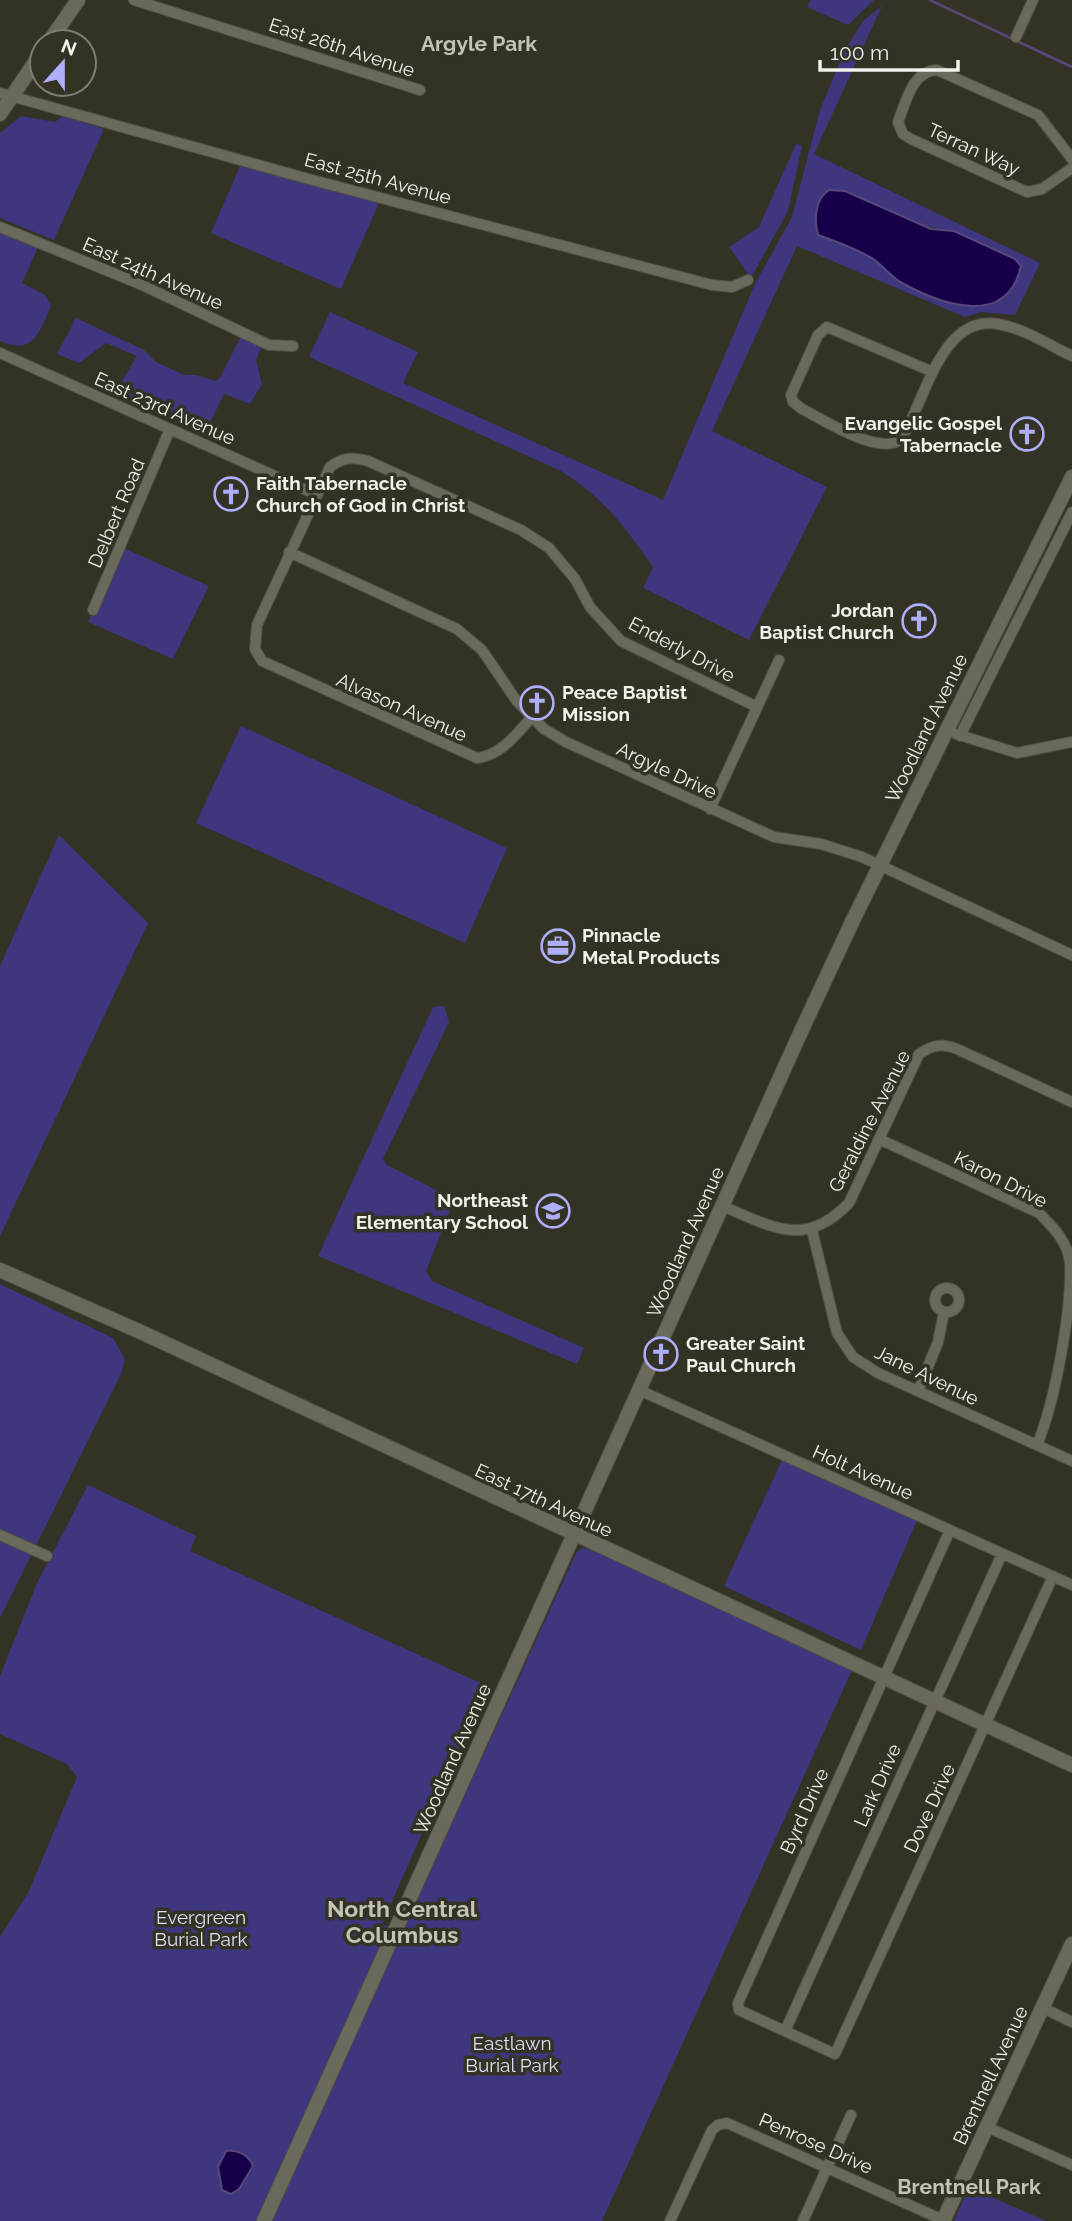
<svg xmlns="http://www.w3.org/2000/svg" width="1072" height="2221" viewBox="0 0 1072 2221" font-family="Raleway,sans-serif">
<rect width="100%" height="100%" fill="#333225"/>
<path fill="#3e377f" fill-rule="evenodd" d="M811,0H874L848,25L807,7Z
M882,6L814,154L1040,263L1015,315L982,312L965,317L797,246L712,431L827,487L749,640L643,588L653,567C625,527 604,498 561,471L309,357L330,312L418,352L403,383L663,500L755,284L792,217L820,110L846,48L864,20ZM845,191C881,208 915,227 954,231L1006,297C955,324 912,279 868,256C853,247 835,241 818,234L815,224L817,211Z
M21,116L55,122L63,116L104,129L54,240L0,218V133Z
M796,144L802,146L788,211L751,278L729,247L759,227Z
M241,164L379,203L341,289L211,233Z
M0,230L39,245L22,283L45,295L51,306C39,332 34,356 0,341Z
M76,318L144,350L156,362L184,375H196L216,381L220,378L241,336L262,346L256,360L262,384L250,404L224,394L205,433L115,393L137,356L106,343L79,363L57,354Z
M121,547L209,586L173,659L88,622Z
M241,726L507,848L465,943L196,823Z
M59,835L148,923L0,1236V966Z
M444,1006L449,1022L383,1159L387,1165L444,1194L450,1210L426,1271L432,1281L584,1348L577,1364L318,1256L433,1007Z
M0,1284L113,1338L125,1359L121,1374L0,1618Z
M782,1460L917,1520L861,1650L724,1586Z
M88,1485L196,1536L190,1551L487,1686L382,1924L389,1927L258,2221H0V1937L28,1893L77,1777L67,1764L0,1734V1676L37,1583Z
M582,1548L594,1549L852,1670L602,2221H270L576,1553Z
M969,2187L1046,2221H954Z"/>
<path fill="#16004a" stroke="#58487a" stroke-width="2" d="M829,190L845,191L931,229L954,231L1015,259L1021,266C1007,328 942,305 902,283C889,276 881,262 868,256C852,247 835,241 818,235C814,219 815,199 829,190Z
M226,2151C238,2150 248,2154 253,2166L239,2189L231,2194L222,2190L218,2167Z"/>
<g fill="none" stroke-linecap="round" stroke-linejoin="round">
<path stroke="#58487a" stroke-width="2.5" d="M930,0L1072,67"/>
<defs>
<path id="minor" d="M134,0L420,90
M1016,37L1033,0
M0,93L305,178L712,285L732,287L748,280
M1072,159L1038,115L937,70C912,71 906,102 898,122L903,134L911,139L1027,192L1042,189L1072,168
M0,227L140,284L269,345L293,346
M0,353L315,494
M933,372L827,327L818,335L791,395L793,402L802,409C824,420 880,457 901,439C925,403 940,314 998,324C1023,328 1049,345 1072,356
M289,552L457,629L482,650L516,700L544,729L566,742L774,837L821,844L862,857L1072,955
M93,610L170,429
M532,717C516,734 502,755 477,758L262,661L255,649L257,625L330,467C343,457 353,457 368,461L521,530L549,548L575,579L590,607L621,641L757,707
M956,734L1017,753L1072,742
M960,736L1072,512
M710,809L779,660
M879,1139L1039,1213C1053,1227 1068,1242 1070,1263C1072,1310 1055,1402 1037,1445
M722,1206C773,1227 805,1249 849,1203L919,1054C933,1045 941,1043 957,1049L1072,1102
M812,1230L837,1333L853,1357L878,1373L1072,1461
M935 1300a12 12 0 1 1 24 0a12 12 0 1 1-24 0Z
M639,1390L1072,1585
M918,1391L938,1342L944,1312
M950,1530L738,2003L739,2010L835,2054L1053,1576
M0,1535L47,1556
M1043,2008L1072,2022
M785,2031L1002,1554
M987,2127L1072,2165
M670,2221L712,2130L718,2125L727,2123L943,2220
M803,2221L851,2115"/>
<path id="tertiary" d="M49,42L78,0
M0,114L42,52
M0,1270L143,1333L1072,1765
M264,2221L798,1038L853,920L1072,477
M943,2221L1072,1944"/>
</defs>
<use href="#minor" stroke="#4f4e43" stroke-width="12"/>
<use href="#tertiary" stroke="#4f4e43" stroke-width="16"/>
<use href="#minor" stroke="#6b695b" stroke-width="10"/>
<use href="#tertiary" stroke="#6b695b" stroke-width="14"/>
</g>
<defs>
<symbol id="church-ring" viewBox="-11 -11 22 22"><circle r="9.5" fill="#333225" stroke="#afaefa" stroke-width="1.5"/><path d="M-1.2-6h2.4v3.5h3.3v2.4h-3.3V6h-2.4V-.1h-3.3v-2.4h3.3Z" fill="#afaefa"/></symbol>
<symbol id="office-ring" viewBox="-11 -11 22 22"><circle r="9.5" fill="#333225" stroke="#afaefa" stroke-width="1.5"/><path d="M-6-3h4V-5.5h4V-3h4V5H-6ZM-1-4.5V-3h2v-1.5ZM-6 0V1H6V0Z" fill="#afaefa"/></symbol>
<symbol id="school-ring" viewBox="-11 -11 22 22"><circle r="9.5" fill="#333225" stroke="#afaefa" stroke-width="1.5"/><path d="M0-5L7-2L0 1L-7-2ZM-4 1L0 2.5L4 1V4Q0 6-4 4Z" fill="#afaefa"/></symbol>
</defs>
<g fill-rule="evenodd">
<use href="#church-ring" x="1008" y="415" width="38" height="38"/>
<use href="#church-ring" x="212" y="475" width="38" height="38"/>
<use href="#church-ring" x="900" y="602" width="38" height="38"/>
<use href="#church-ring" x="518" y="684" width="38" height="38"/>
<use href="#office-ring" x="539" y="927" width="38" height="38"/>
<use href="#school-ring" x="534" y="1192" width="38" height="38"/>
<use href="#church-ring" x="642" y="1335" width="38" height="38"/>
</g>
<g text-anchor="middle" stroke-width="7" stroke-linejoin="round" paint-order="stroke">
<g font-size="19" fill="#f2f1e9" stroke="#333225">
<text transform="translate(342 47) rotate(18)" y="7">East 26th Avenue</text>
<text transform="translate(974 149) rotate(25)" y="7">Terran Way</text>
<text transform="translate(378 178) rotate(15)" y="7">East 25th Avenue</text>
<text transform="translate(153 273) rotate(24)" y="7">East 24th Avenue</text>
<text transform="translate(165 408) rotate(24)" y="7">East 23rd Avenue</text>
<text transform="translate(116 513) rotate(-67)" y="7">Delbert Road</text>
<text transform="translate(682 649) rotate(28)" y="7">Enderly Drive</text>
<text transform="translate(402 707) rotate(24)" y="7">Alvason Avenue</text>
<text transform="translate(926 728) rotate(-64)" y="7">Woodland Avenue</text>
<text transform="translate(667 770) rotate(25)" y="7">Argyle Drive</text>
<text transform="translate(869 1121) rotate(-63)" y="7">Geraldine Avenue</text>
<text transform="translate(1001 1179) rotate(27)" y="7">Karon Drive</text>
<text transform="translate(685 1242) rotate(-66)" y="7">Woodland Avenue</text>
<text transform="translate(927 1375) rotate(26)" y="7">Jane Avenue</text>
<text transform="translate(863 1472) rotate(24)" y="7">Holt Avenue</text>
<text transform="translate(544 1500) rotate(25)" y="7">East 17th Avenue</text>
<text transform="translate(452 1759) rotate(-66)" y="7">Woodland Avenue</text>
<text transform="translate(877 1785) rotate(-66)" y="7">Lark Drive</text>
<text transform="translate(929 1808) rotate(-65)" y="7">Dove Drive</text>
<text transform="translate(804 1811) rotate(-66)" y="7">Byrd Drive</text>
<text transform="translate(990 2075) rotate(-65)" y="7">Brentnell Avenue</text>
<text transform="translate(816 2143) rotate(24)" y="7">Penrose Drive</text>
</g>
<g font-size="19" font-weight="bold" fill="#f2f1e9" stroke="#333225" text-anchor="start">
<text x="1002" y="430" text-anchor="end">Evangelic Gospel<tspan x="1002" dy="22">Tabernacle</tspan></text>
<text x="256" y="490">Faith Tabernacle<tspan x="256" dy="22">Church of God in Christ</tspan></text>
<text x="894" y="617" text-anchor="end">Jordan<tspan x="894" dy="22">Baptist Church</tspan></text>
<text x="562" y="699">Peace Baptist<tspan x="562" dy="22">Mission</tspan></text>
<text x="582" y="942">Pinnacle<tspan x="582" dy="22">Metal Products</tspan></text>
<text x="528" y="1207" text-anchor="end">Northeast<tspan x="528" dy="22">Elementary School</tspan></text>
<text x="686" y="1350">Greater Saint<tspan x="686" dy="22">Paul Church</tspan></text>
</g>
<g font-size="19" fill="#dedff6" stroke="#333225">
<text x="201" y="1924">Evergreen<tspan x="201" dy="22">Burial Park</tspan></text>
<text x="512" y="2050">Eastlawn<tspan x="512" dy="22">Burial Park</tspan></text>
</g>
<g font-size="21" font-weight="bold" fill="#c5c3b4" stroke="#333225">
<text x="479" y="51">Argyle Park</text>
<text x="969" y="2194">Brentnell Park</text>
</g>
<g font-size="23" font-weight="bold" fill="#c5c3b4" stroke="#333225">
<text x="402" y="1917">North Central<tspan x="402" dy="26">Columbus</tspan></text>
</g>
</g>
<g transform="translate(63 63) rotate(21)"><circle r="33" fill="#333225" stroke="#7f7e73" stroke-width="2"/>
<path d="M0-5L12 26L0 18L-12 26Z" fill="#afaefa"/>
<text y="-10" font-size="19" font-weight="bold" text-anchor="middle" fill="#f2f1e9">N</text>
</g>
<path d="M820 60v10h138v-10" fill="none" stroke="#f2f1e9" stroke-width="3.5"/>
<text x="830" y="60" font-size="21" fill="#f2f1e9" stroke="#333225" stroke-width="5" paint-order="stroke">100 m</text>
</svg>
